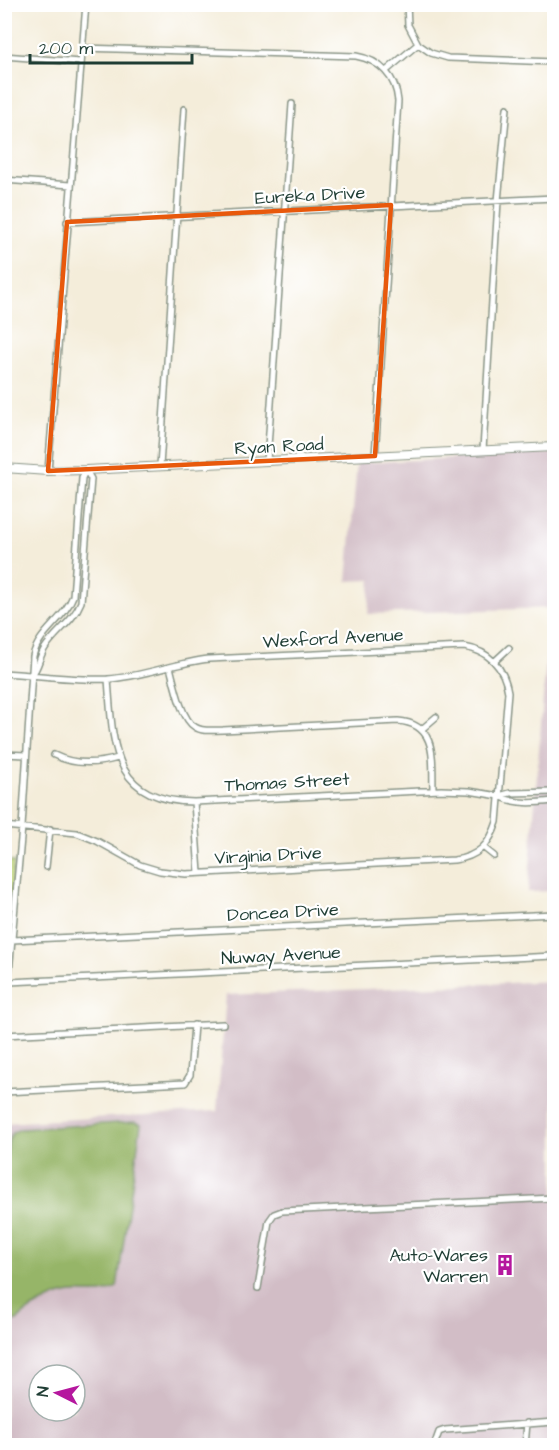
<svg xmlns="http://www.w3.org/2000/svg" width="559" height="1450" viewBox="0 0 559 1450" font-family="'Architects Daughter',sans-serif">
<rect width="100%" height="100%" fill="#fff"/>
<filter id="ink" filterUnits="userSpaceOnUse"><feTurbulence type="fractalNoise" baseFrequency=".0167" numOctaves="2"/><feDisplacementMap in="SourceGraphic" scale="12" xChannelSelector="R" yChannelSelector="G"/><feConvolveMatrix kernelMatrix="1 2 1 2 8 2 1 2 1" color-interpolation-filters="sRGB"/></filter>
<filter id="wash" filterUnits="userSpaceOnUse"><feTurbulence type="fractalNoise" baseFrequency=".008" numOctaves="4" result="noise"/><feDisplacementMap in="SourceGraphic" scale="24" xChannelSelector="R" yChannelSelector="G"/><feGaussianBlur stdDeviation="1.35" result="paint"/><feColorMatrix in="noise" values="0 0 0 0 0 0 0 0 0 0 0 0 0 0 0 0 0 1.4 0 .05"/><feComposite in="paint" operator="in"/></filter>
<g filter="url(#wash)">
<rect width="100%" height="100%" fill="#f4edda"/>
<path fill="#d2bdc6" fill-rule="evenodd" d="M554,453V891L528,892L550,608L368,614L371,580L347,581L357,463Z
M554,981V1445L5,1446V1123L217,1111L226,995ZM39,1375H75V1411H39Z"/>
<path fill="#bdd376" stroke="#6e8855" stroke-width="1.5" d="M5,861L14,862L5,984L4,861Z"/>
<path fill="#96b567" stroke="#5a794e" stroke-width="1.5" d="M135,1122L141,1124L117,1287C101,1298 84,1290 66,1294C54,1296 24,1311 17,1321L7,1322L5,1327V1168L9,1139L13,1132L21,1129Z"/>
</g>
<g filter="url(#ink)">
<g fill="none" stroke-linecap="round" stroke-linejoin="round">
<defs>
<path id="minor" d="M418,44L431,53L448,58L554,62
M82,48L356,56C380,60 396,77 398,101L375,456
M4,56L80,62
M386,71L418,44L408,25L407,4
M4,180L70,185
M67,222L554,198
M483,450L498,201L507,108
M267,461L292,104
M160,466L184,109
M48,471L86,4
M495,661L509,648
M170,667C174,682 181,719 195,727C202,732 214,730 223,730L398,721C438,724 432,760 433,790
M4,673C38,675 74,681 108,679C142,677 174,663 209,659L464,647C489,651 504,667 508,692L497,822C490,844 478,857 454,860L186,874L160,871L140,865L97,841L77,833L4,826
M32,675C39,667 39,657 45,648C56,631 73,622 81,602L91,479L86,470
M108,679C113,744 111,801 194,802L441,790L469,791L499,796L510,793L554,792
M422,729L436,717
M4,754L26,755
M54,755C74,765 97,764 118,758
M499,796C517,805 535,803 554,801
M194,802L199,873
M484,848L494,856
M46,867L50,829
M12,940L554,914
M9,982L554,956
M4,1029L22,827L33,656C39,631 64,620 73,596L82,478L86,470
M4,1035L223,1024
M4,1092L185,1083L190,1075L194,1025
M258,1288L269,1221L274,1214L282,1211L554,1198
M434,1446L439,1432L445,1430L554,1422
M525,1446L527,1423"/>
<path id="secondary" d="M4,468L48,471L86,470L554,447"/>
</defs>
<use href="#minor" stroke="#8a9587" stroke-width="8"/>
<use href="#secondary" stroke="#8a9587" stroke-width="10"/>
<use href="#minor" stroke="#fff" stroke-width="5"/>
<use href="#secondary" stroke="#fff" stroke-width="8"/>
</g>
</g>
<path fill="none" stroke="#e8590c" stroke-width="4.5" stroke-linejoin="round" d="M391,205L375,456L48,471L67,222Z"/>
<defs>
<symbol id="building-bare" viewBox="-9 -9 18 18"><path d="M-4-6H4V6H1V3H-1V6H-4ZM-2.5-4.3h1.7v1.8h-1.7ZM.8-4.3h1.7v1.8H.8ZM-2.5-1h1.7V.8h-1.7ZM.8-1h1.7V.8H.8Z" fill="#b5179e" stroke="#fff" stroke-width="2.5" paint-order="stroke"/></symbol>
</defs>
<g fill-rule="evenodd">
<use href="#building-bare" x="490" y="1250" width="30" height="30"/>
</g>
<g text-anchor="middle" stroke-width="4.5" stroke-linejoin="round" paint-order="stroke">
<g font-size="18" fill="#1f3d34" stroke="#fff">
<text transform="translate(310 195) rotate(-3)" y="6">Eureka Drive</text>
<text transform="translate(279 446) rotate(-3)" y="6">Ryan Road</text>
<text transform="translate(333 638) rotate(-3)" y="6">Wexford Avenue</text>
<text transform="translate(287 782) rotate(-3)" y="6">Thomas Street</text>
<text transform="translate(268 855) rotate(-3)" y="6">Virginia Drive</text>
<text transform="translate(283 912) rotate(-3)" y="6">Doncea Drive</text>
<text transform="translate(281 955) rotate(-3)" y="6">Nuway Avenue</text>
</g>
<g font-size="18" fill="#1f3d34" stroke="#fff" text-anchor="end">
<text x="488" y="1261">Auto-Wares<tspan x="488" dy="21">Warren</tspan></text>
</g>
</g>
<rect width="559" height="1450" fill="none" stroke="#fff" stroke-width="24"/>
<g transform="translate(57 1393) rotate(276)"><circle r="28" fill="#ffffff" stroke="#a5b1ae" stroke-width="1.5"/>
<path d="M0-4.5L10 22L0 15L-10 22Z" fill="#b5179e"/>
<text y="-9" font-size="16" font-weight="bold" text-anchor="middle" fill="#1f3d34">N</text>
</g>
<path d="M30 54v9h162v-9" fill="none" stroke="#1f3d34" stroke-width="3"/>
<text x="39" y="54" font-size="18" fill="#1f3d34" stroke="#ffffff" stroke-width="4.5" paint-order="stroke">200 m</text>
</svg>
